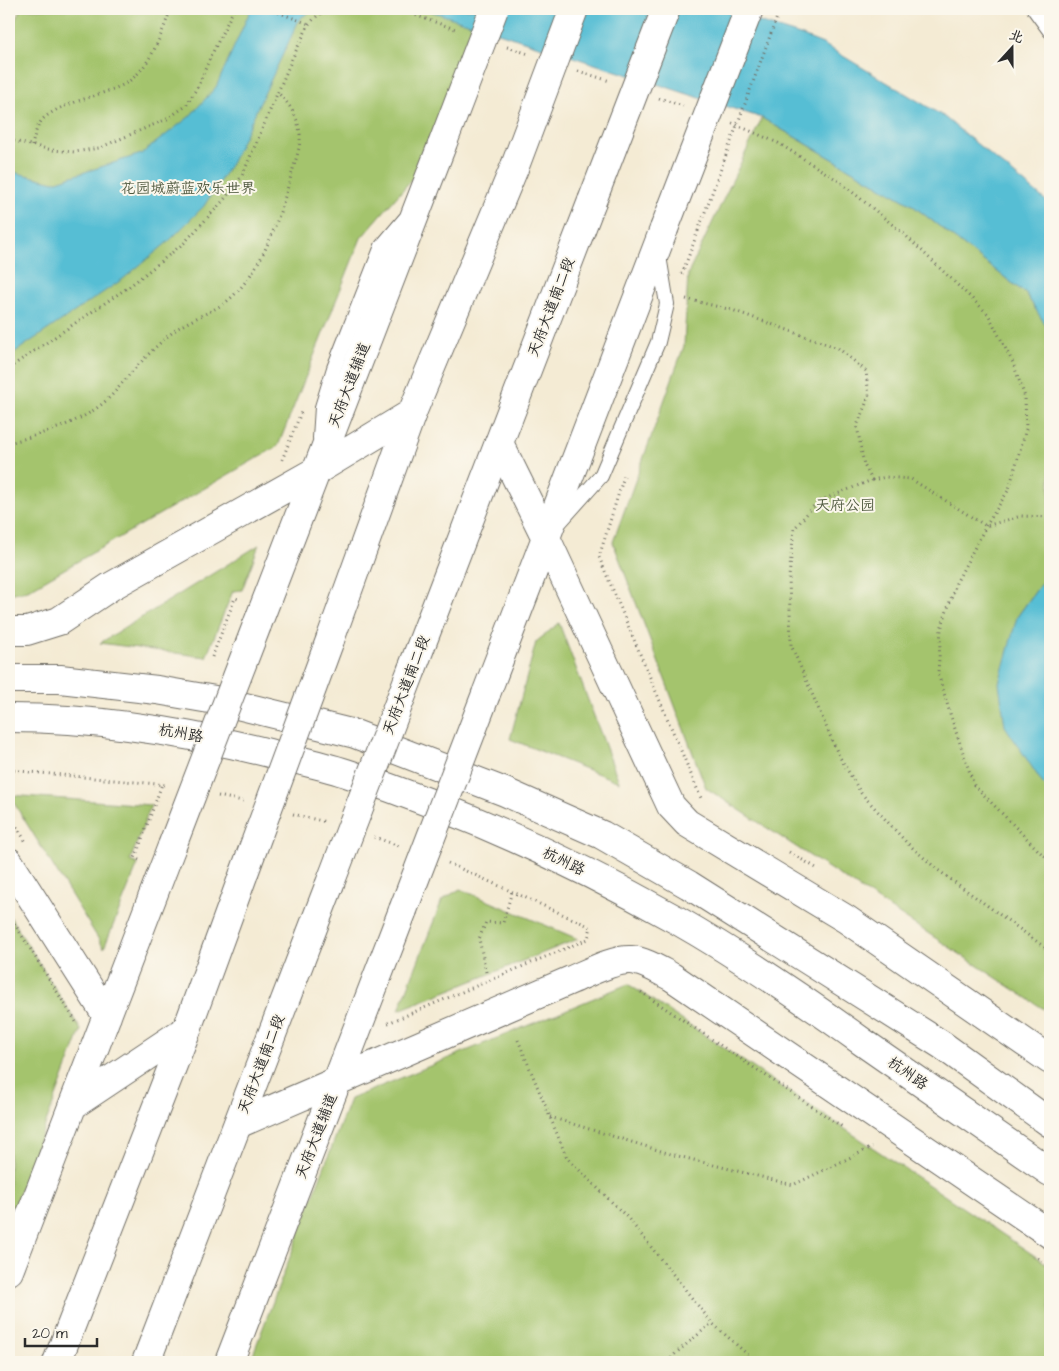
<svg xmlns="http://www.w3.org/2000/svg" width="1059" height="1371" viewBox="0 0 1059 1371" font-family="'Architects Daughter','LXGW WenKai TC',sans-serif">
<rect width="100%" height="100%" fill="#fbf7ec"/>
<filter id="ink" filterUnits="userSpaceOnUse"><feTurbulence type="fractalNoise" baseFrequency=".02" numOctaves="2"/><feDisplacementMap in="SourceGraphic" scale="10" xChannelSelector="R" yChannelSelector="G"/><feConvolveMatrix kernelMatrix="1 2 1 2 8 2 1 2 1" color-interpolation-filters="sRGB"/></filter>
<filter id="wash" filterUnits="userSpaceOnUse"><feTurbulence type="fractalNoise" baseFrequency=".0096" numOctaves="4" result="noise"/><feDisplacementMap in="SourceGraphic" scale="20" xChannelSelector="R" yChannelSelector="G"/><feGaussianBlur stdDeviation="1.12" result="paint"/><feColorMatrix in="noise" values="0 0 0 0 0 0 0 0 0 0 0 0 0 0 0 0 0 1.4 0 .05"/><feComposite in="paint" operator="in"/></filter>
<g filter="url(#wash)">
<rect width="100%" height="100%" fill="#f4ebd4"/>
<path fill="#a4c46d" stroke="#68784c" d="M21,9H478L418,172L361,238L278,446L28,590L9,594V21H15Z
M762,118L912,205L1026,294L1050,332V571L1017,617L1043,783L1050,790V1013L706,788L613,542L684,346L688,274Z
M259,545L242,590L233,591L206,657L100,643Z
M559,623L619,782L510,739L536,642Z
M9,795L151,805L130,861L138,864L104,948Z
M460,889L578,939L399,1010L442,900Z
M9,915L81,1030L9,1221Z
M628,984L1050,1266V1362H250L350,1099Z"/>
<path fill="#57bed4" stroke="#417480" d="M251,9H315L300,18L232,162L204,206L169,241L123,279L9,356V171L54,182L141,154L189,117L216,87Z
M424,9H718L800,35L823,44L943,116L1050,204V332L1026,294L912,205L762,118Z
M1050,571V790L1043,784L1005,726L999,683L1017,617Z"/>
</g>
<g filter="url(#ink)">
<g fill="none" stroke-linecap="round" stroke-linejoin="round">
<defs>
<path id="lane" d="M1034,9L1050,31
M320,438L322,407L334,368L382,246L405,219
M559,523L601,476L658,342L667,304L659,256"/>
<path id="secondary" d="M499,443L546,538L671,806L687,823L846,919L1050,1060
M257,625L442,145
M9,631H27L59,621L110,587L316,471L412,413
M9,679H60L157,690L221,701L355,734L505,792L602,835L689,885L942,1045L1050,1123
M486,694L664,229
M9,718C99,718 186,732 273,754C297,760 322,765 346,773C460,810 570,860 675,919C740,956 803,999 864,1043C926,1086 988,1129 1050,1172
M9,862L107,1016
M73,1105L187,1029
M238,1124L571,980C588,973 613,959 631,960C645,961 660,971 672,977L1050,1234
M9,1271L172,846
M229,1362L403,910"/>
<path id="highway" d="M330,640L412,413L515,166
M412,669L592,201
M57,1362L187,1029L244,873
M146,1362L329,886"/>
</defs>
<use href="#lane" stroke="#716e66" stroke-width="16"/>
<use href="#secondary" stroke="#716e66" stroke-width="30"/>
<use href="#highway" stroke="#716e66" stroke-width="30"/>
<path stroke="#716e66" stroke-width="3" stroke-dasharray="1 4" stroke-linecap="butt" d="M269,9L309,24
M397,9L458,30
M507,47L529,54
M578,71L610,81
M659,98L683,106
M732,123L778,143L839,181L904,234L988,314L1013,363L1025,397L1026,429L1009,489L986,526L956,583L941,629L938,673L952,720L974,785L1042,854L1050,859
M9,140L52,150L75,152L99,148L167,119L186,106L198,86L210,58L234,9
M32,146C34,136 37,125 44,118C59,105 89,98 108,91C116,88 125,85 132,79C153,61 161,34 171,9
M682,274L698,231
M686,299L732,310L838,348L866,371L869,396L857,426L864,465L872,480L817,502L794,529L789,577L791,645L838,754L861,793L907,843L938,870L1050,951
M9,368L130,286L184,243L223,201L242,176L292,59L309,24L318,15L330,9
M9,443C44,433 84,423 111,396C117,390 122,383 128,376C143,360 159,342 177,329C194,317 217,311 232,297C265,265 279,218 291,176C295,161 303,143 299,128C296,114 288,102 278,93
M282,460L302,410
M624,476L599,557L701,798
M872,480L886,477L911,479L986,526L1021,516L1050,517
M212,657L235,598L241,600
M9,770L167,785
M218,796L243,801
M9,814L26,842
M293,814L326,822
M374,837L402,847
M789,852L818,869
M139,860L135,858L162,784
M9,915L76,1022
M486,972L479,939L486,922L503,923L512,891
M641,992L844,1128
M388,1023L588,939L591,927L448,863
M518,1040L567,1158L627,1217L712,1323L756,1362
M550,1117L674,1155L793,1185L872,1147
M1038,1258L1050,1266
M668,1362L676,1353L712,1323"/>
<use href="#lane" stroke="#fff" stroke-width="14"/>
<use href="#secondary" stroke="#fff" stroke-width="28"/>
<use href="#highway" stroke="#fff" stroke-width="28"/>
<defs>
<path id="secondary-bridge" d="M442,145L494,9
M664,229L749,9
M172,846L257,625
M403,910L486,694"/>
<path id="highway-bridge" d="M515,166L574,9
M592,201L666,9
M244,873L330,640
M329,886L412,669"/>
</defs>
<use href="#secondary-bridge" stroke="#716e66" stroke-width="30" stroke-linecap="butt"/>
<use href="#highway-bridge" stroke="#716e66" stroke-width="30" stroke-linecap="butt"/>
<path stroke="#716e66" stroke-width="3" stroke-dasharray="1 4" stroke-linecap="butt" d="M698,231L780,9"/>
<use href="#secondary-bridge" stroke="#fff" stroke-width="28"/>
<use href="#highway-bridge" stroke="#fff" stroke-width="28"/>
</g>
</g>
<g text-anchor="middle" stroke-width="4" stroke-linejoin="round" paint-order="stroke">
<g font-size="15" fill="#4f593f" stroke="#fbf7ec">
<text x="188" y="193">花园城蔚蓝欢乐世界</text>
<text x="845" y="510">天府公园</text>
</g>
<g font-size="15" fill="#2b2b2b" stroke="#fbf7ec">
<text transform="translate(551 307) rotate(-69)" y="5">天府大道南二段</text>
<text transform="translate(349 385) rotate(-69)" y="5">天府大道辅道</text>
<text transform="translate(406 685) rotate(-69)" y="5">天府大道南二段</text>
<text transform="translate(181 733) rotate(10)" y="5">杭州路</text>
<text transform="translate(564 861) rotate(26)" y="5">杭州路</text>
<text transform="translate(261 1064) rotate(-69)" y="5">天府大道南二段</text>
<text transform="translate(908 1073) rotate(35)" y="5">杭州路</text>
<text transform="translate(316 1136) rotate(-69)" y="5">天府大道辅道</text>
</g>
</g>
<rect width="1059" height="1371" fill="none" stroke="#fbf7ec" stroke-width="30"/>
<g transform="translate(1012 48) rotate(21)" stroke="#fbf7ec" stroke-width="4" paint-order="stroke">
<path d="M0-4L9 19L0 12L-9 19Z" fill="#2b2b2b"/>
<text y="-8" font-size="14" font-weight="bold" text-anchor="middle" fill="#2b2b2b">北</text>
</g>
<path d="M25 1338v8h72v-8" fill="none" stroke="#2b2b2b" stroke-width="2.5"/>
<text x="32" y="1338" font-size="15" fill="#2b2b2b" stroke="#fbf7ec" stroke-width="4" paint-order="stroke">20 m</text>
</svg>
